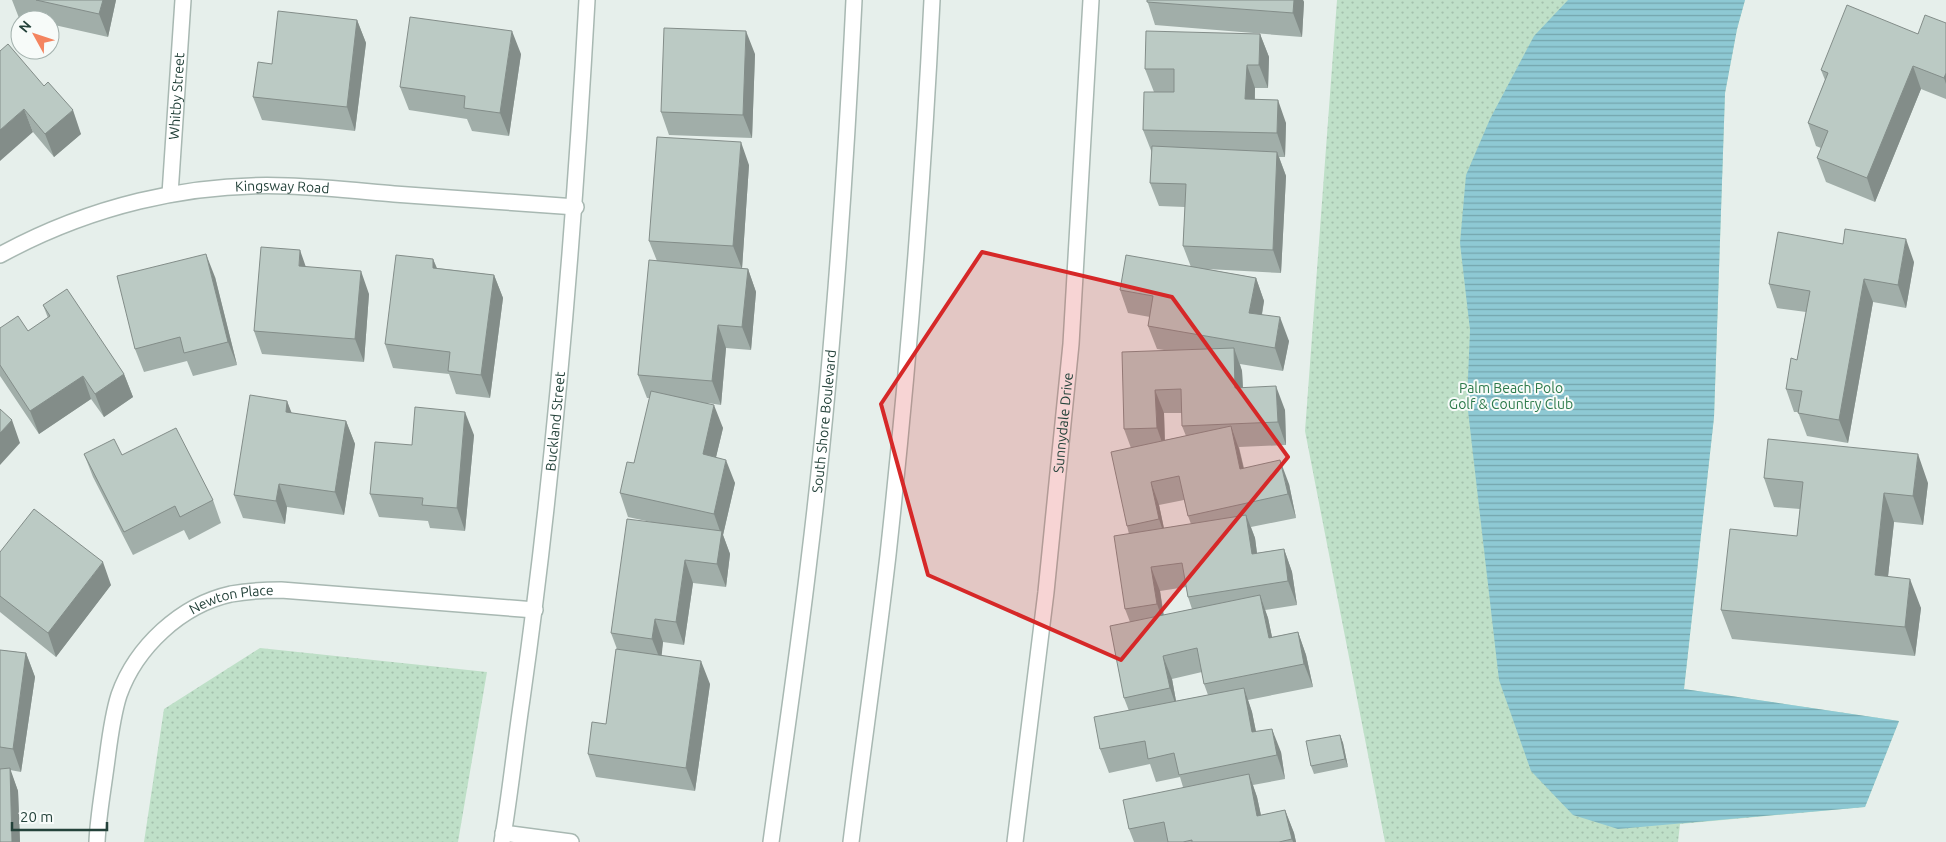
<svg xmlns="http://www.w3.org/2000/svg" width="1946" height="842" viewBox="0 0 1946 842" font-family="Ubuntu,sans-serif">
<defs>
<pattern id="park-dots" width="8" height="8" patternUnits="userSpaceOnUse" patternTransform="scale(1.25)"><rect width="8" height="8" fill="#bfe0c8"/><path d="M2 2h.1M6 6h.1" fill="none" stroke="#a4c1ad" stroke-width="1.8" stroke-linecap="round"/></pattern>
<pattern id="water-rules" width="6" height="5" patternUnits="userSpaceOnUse" patternTransform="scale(1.25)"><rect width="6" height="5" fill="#8ec9d4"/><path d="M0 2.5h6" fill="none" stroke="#74a5ad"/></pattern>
</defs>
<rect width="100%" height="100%" fill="#e6efeb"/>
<path fill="url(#park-dots)" d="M1337,0H1745L1737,29L1725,93L1714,417L1684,689L1899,721L1865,807L1680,824L1678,842H1385L1305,431Z
M260,648L487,672L458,842H144L164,709Z"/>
<path fill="url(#water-rules)" d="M1568,0H1745L1737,29L1725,93L1714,417L1684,689L1899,721L1865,807L1618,829L1573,815L1531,771L1499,680L1467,402L1470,330L1460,243L1466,175L1490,119L1534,36Z"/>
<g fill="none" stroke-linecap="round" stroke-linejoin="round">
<defs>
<g id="minor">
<path id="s1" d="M170,194L183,0"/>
<path id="s2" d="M0,255C88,207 188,182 288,186C323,187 359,191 394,194C455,198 515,203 576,207"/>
<path d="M503,833L571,842"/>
<path id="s3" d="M97,842C98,819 102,796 105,774C109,747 111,720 119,695C136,647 181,605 231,594C248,591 264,590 281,590L535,610"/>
<path id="s4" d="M502,842C510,795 515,746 522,699C555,467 574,234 587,0"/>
<path id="s5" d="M1015,842L1046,592L1071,344L1091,0"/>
</g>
<g id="tertiary">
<path id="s6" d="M771,842C784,748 798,654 809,560C832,374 845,187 854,0"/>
<path d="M851,842C863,746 877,651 888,555C908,371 923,186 932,0"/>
</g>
</defs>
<use href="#minor" stroke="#a8b8b2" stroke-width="18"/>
<use href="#tertiary" stroke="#a8b8b2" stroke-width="18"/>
<use href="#minor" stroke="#fff" stroke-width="15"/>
<use href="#tertiary" stroke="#fff" stroke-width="15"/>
</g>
<path fill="#a1aea9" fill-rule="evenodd" d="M12,0H116L108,37L50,24V20H29L19,18Z
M1147,0H1303L1304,2L1302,37L1155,25Z
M357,20L366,43L355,131L262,120L253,97L272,64Z
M1946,23V99L1921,89L1875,202L1826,182L1817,158L1821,148L1816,146L1808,123L1825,80L1821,70Z
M1260,34L1269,57L1268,88H1255V99L1286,123L1285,157H1279L1286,176L1281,273L1207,269L1256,278L1264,301L1262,315L1289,341L1283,371L1240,364L1242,371L1243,388L1285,410L1286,445L1239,447L1244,468L1289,484L1296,518L1251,527L1255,538L1257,553L1284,549L1292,572L1297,605L1265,610L1268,618L1272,637L1298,632L1306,655L1313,687L1248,700L1252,712L1256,732L1281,752L1285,779L1253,785L1257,797L1261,815L1285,810L1294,833L1296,842H1134L1129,829L1183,787L1180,777L1156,782L1150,764L1109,773L1100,749L1129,711L1124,698L1130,622L1125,609L1129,534L1127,526L1131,448L1124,429L1164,350L1157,349L1148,326L1150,317L1128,313L1120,290L1191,267L1183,246L1185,207L1159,206L1150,183L1152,153L1143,130L1154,92L1145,69ZM1164,413H1182V426L1186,436L1165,440ZM1184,500L1188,516L1191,524L1164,528L1159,505ZM1186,587L1188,597L1192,609L1164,615L1160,591ZM1202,672L1204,684L1208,695L1176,701L1172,679Z
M0,51L81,134L54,157L33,132Z
M521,54L509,136L472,131L467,119L409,110L400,87Z
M755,54L752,138L669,135L661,112Z
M749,165L742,268L748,269L756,292L751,350L726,348L721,405L708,403L723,428L716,457L735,483L723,535L730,554L726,587L693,583L684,645L663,642L661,655L710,684L695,791L596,777L588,754L606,724L617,649L611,633L651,522L628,517L620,493L634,463L650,398H647L638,375L657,261L649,241Z
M433,259L437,268L494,275L503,298L490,398L456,394L449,374L393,368L385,344Z
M1914,262L1906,308L1873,302L1848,443L1807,436L1798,412H1794L1786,389L1797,360L1806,312L1777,308L1769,284Z
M306,267L369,294L364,362L262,354L254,331Z
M215,277L237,365L193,376L187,361L144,372L135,349Z
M43,305L124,374L133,397L104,417L91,399L39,434L0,376V328L28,331L48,318Z
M287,401L291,413L346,421L355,444L344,515L287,507L285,524L243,518L234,495Z
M474,435L465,531L430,528L428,521L379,517L370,494L412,445Z
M84,454L122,455L213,500L221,523L189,540L184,530L133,555L93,477Z
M1764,478L1928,483L1923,525L1894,522L1888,576L1921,608L1915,656L1732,639L1721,610L1797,536L1800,509L1774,507Z
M0,552L111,585L56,657L0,612Z
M0,650L26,653L35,677L21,772L10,770L18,791L20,842H0Z
M1340,735L1343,743L1348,767L1314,774L1311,766Z"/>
<path fill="#838d89" d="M103,0H116L108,37L99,14Z
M1294,0H1303L1304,2L1302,37L1293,13Z
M357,20L366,43L355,131L347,107Z
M512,31L521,54L509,136L500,113Z
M746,31L755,54L752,138L743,115Z
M1260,34L1269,57L1268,88L1259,65Z
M1247,65L1255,88L1254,122L1245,99Z
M1913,66L1921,89L1875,202L1867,178Z
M1946,73V84L1944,78Z
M1278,100L1286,123L1285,157L1277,133Z
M24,109L33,132L0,161V130Z
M73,110L81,134L54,157L45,134Z
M741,142L749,165L742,269L733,246Z
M1277,152L1286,176L1281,273L1273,250Z
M1906,239L1914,262L1906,308L1898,285Z
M300,250L308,273L299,266Z
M206,254L215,277L237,365L228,342Z
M433,259L442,282L433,268Z
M748,269L756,292L751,350L742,327Z
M361,271L369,294L364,362L355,339Z
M494,275L503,298L490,398L481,375Z
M1256,278L1264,301L1258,336L1249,313Z
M1864,279L1873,302L1848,443L1839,420Z
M1280,317L1289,341L1283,371L1275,348Z
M718,325L726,348L721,405L712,381Z
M1234,348L1242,371L1244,411L1235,388Z
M124,374L133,397L104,417L95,394Z
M83,376L91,399L39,434L30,411Z
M1276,386L1285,410L1286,445L1278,422Z
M1155,390L1164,413L1165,451L1157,428Z
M287,401L296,424L286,412Z
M714,405L723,428L711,478L703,454Z
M465,412L474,435L465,531L457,508Z
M12,420L20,443L0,465V433Z
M346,421L355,444L344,515L335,492Z
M1231,426L1239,449L1249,492L1240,469Z
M1918,454L1928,483L1923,525L1913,496Z
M726,460L735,483L723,535L730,554L726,587L717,564L721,534L714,514Z
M1280,460L1289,484L1296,518L1288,494Z
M1151,482L1159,505L1167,543L1159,519Z
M279,484L287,507L285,524L276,501Z
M1884,493L1894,522L1885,604L1875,575Z
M1246,515L1255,538L1260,577L1252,554Z
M1284,549L1292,572L1297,605L1288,581Z
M685,560L693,583L684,645L676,622Z
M103,562L111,585L56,657L48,633Z
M1151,567L1160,591L1165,627L1157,604Z
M1910,579L1921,608L1915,656L1905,627Z
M1260,595L1268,618L1277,661L1269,638Z
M655,619L663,642L661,662L652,639Z
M1298,632L1306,655L1313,687L1304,664Z
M26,653L35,677L21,772L13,749Z
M1163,656L1172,679L1178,712L1170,688Z
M701,661L710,684L695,791L686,768Z
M1244,688L1252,712L1261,756L1252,732Z
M1272,729L1281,752L1285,779L1277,755Z
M1340,735L1343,743L1348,767L1345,759Z
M10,768L18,791L20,842H12Z
M1249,774L1257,797L1266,839L1257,816Z
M1285,810L1294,833L1296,842H1293L1292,839Z"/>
<path fill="#bbcac4" stroke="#838d89" d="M36,0H103L99,14Z
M1147,0H1294L1293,13L1147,2Z
M1847,5L1918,34L1925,15L1946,23V73L1944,78L1913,66L1867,178L1817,158L1828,131L1808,123L1828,73L1821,70Z
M278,11L357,20L347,107L253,97L258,62L272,64Z
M410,17L512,31L500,113L464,108L465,96L400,87Z
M664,28L746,31L743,115L661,112Z
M1146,31L1260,34L1259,65H1247L1245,99L1278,100L1277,133L1143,130L1144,92H1174V69H1145Z
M8,44L44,86L48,82L73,110L45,134L24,109L0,130V51Z
M657,137L741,142L733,246L649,241Z
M1152,146L1277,152L1273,250L1183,246L1186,184L1150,183Z
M1845,229L1906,239L1898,285L1864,279L1839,420L1798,413L1802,391L1786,389L1791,358L1797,360L1810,291L1769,284L1778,232L1843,244Z
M261,247L300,250L299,266L361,271L355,339L254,331Z
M206,254L228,342L184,353L180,337L135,349L117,276Z
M396,255L433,259V268L494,275L481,375L448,371L450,352L385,344Z
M1126,255L1256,278L1249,313L1280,317L1275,348L1148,326L1153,296L1120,290Z
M649,260L748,269L742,327L718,325L712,381L638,375Z
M67,289L124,374L95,394L83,376L30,411L0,365V328L18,316L28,331L50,316L43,305Z
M1234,348L1235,388L1276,386L1278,422L1182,426L1181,389L1155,390L1157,428L1124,429L1122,352Z
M651,391L714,405L703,454L726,460L714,514L620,493L627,462L634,463Z
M250,395L287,401L286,412L346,421L335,492L279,484L276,501L234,495Z
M415,407L465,412L457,508L422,505L423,498L370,494L375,442L412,445Z
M0,409L12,420L0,433Z
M1231,426L1240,469L1280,460L1288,494L1188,516L1179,476L1151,482L1159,519L1127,526L1111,452Z
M176,428L213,500L180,517L175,506L124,532L84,454L114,439L122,455Z
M1768,439L1918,454L1913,496L1884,493L1875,575L1910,579L1905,627L1721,610L1730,529L1797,536L1803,482L1764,478Z
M34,509L103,562L48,633L0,596V552Z
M1246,515L1252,554L1284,549L1288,581L1188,597L1182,563L1151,567L1157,604L1125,609L1114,536Z
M627,519L722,531L717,564L685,560L676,622L655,619L652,639L611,633Z
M1260,595L1269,638L1298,632L1304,664L1204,684L1197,648L1163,656L1170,688L1124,698L1110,626Z
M616,649L701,661L686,768L588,754L592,722L606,724Z
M0,650L26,653L13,749L0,747Z
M1244,688L1252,732L1272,729L1277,755L1179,775L1174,753L1148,759L1145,741L1100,749L1094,717Z
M1340,735L1345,759L1311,766L1306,741Z
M10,768L12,842H0V769Z
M1249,774L1257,816L1285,810L1292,839L1279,842H1192V840L1183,842H1168L1164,822L1129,829L1123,800Z"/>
<path fill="#d62828" fill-opacity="0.2" stroke="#d62828" stroke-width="4" stroke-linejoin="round" d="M982,252L1172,297L1288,457L1121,660L928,575L881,404Z"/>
<g text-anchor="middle" stroke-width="4" stroke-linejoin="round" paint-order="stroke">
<g font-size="14" fill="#24423a" stroke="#f7fbf9">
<text dy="5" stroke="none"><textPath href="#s1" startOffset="98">Whitby Street</textPath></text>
<text dy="5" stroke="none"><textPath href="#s2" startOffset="294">Kingsway Road</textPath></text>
<text dy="5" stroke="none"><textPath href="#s4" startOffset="424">Buckland Street</textPath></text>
<text dy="5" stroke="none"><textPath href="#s6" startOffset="424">South Shore Boulevard</textPath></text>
<text dy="5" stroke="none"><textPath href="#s5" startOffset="422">Sunnydale Drive</textPath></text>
<text dy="5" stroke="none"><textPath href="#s3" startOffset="305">Newton Place</textPath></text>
</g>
<g font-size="14" fill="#2d7a4b" stroke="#f7fbf9">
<text x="1511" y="393">Palm Beach Polo<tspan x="1511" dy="16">Golf &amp; Country Club</tspan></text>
</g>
</g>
<g transform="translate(35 35) rotate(310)"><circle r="24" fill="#f7fbf9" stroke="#a3b1ad"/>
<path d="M0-4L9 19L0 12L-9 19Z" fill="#f4845f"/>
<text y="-8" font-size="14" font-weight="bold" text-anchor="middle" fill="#24423a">N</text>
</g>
<path d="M12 822v8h95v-8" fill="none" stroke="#24423a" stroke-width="2.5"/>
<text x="20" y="822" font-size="15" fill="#24423a" stroke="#f7fbf9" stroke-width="4" paint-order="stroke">20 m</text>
</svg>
